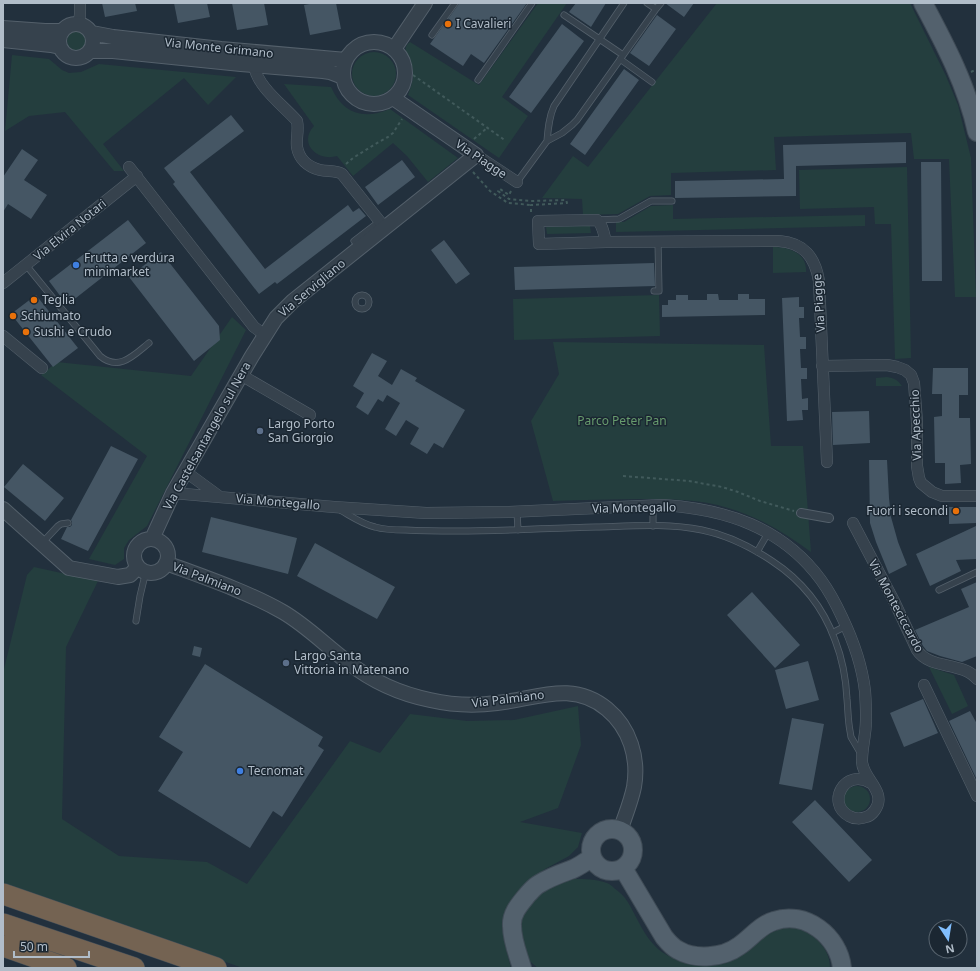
<svg xmlns="http://www.w3.org/2000/svg" width="980" height="971" viewBox="0 0 980 971" font-family="'Noto Sans',sans-serif">
<rect width="100%" height="100%" fill="#22303d"/>
<path fill="#243e3e" d="M538,3H567L502,97L528,116L499,158L408,95C410,89 413,82 413,75C413,71 412,66 411,62C408,54 401,49 410,42L479,85Z
M717,3H910L946,76L958,105L971,158L976,297H955L949,159H914L911,133L774,137L776,170L671,173V195L650,196L618,214L583,215L582,199L542,198L573,156L588,167Z
M67 41a10 10 0 1 1 20 0a10 10 0 1 1-20 0Z
M352 74a22 22 0 1 1 44 0a22 22 0 1 1-44 0Z
M12,55L49,59L62,70L69,73L81,72L99,64L236,77L208,105L184,78L103,144L124,171H114L65,112L29,116L5,131Z
M284,84L331,87C343,114 363,120 390,109L458,158L428,182L407,156L393,143L353,176L337,156C317,162 298,143 314,126Z
M907,167L911,358L895,359L891,224H875L874,207L800,209L799,170Z
M673,205V219L865,215V226L616,232V222H624L651,206Z
M590,226L591,233L547,234L546,227Z
M773,247C789,247 807,253 806,272L773,273Z
M659,295L660,336L514,340L513,299Z
M232,317L246,330L147,526L129,540L124,548V559L115,565L89,559L147,456L41,375L57,362L191,376Z
M553,342L764,345L771,446H803L811,552C785,533 759,517 728,508C700,499 671,499 641,499C612,499 582,500 553,501L531,421L559,374Z
M887,377C894,378 898,380 902,386H876V378Z
M34,567L98,581L66,647L62,819L119,856L207,862L247,884L350,741L380,753L410,714L467,721L514,720L578,706L581,745L558,808L520,822L582,833L578,847L569,856L545,869L528,884L504,936L506,949L511,968H243L3,885V673L27,575Z
M929,667L954,675L968,706L952,714Z
M844 799a13 13 0 1 1 26 0a13 13 0 1 1-26 0Z
M574,879C585,879 596,879 607,883C610,884 612,886 614,888C627,897 630,906 637,919C642,929 649,941 658,949C668,958 689,965 702,966C710,966 719,965 726,962C756,950 780,907 816,939C825,947 830,956 830,968H538C527,960 526,955 523,942C522,938 520,932 520,927C520,913 537,896 548,888C556,883 565,881 574,879Z"/>
<path fill="#455664" d="M102,3H135L137,11L105,17Z
M174,3H207L210,17L178,23Z
M232,3H264L268,25L237,30Z
M315,3H336L341,29L310,35L304,5Z
M459,3H527L484,63L471,54L463,66L430,44L458,5Z
M576,3H606L591,27L569,12Z
M665,3H694L684,17Z
M657,15L676,29L649,66L630,53Z
M562,24L584,41L531,113L509,97Z
M624,69L639,80L585,155L570,144Z
M231,115L244,131L190,172L265,269L348,205L353,212L359,208L366,216L277,284L275,282L259,294L173,184L175,182L164,168Z
M906,142V163L796,166V196L675,198V181L784,179L783,145Z
M22,149L38,160L24,180L47,195L31,219L8,204L3,212V177Z
M402,160L415,177L378,205L365,187Z
M921,162H941L942,281H922Z
M128,220L146,243L67,305L49,281Z
M444,240L470,274L456,284L431,250Z
M161,252L219,326L220,340L194,361L129,277Z
M654,263L655,286L515,290L514,267Z
M707,294H718L719,300H738V294H749V299H765V315L662,317V305H668V300H676V295H688V300H707Z
M36,295L78,348L53,367L11,314Z
M799,297V307H804V318H799L800,337H806V349H800L801,368H807V379H801L802,399L808,398V410H802L803,420L787,421L782,298Z
M372,353L387,361L378,376L392,385L401,369L417,378L415,381L465,410L443,448L434,443L427,454L410,444L419,428L406,420L396,436L385,429L400,403L387,395L383,402L378,399L368,415L356,407L364,393L353,386Z
M933,368H968V395H959V418H970L971,464L960,465L961,483L945,484V463H935L934,417L942,416V394H932Z
M869,411L870,443L833,445L832,412Z
M111,446L138,459L88,551L61,539L67,527H70L72,525V522L71,520Z
M869,460H887L889,498L891,517L898,542L907,565L889,574L876,542L870,523Z
M23,464L64,498L45,521L4,487Z
M949,507H976V523L949,524Z
M211,517L297,538L288,574L202,552Z
M976,526V559L956,560L961,571L930,586L916,554Z
M315,543L395,587L377,619L297,576Z
M977,582V656L962,662L940,656L927,651L923,646L915,630L969,607L961,589Z
M752,592L800,645L775,668L727,615Z
M194,646L202,648L200,657L192,655Z
M808,661L819,700L786,709L775,670Z
M205,664L323,737L318,746L324,750L282,817L273,811L250,848L158,791L183,752L159,737Z
M923,699L938,733L904,747L890,713Z
M970,711L977,724V780L949,721Z
M792,718L824,724L812,790L779,784Z
M815,800L872,860L849,882L792,822Z"/>
<g fill="none" stroke-linecap="round" stroke-linejoin="round">
<defs>
<path id="service" d="M656,9L661,3
M564,15L623,55
M432,35L455,3
M620,59L652,82
M478,80L532,3
M547,141C548,129 549,117 554,106L624,3
M517,182L547,141L562,133L572,125L577,120L656,9L647,3
M597,220L619,219L651,201H672
M354,241L380,221
M26,265L100,356C119,372 134,355 149,343
M654,291H659L658,242
M355 302a7 7 0 1 1 14 0a7 7 0 1 1-14 0Z
M340,510C351,516 362,524 375,527C385,530 396,530 406,530C424,531 441,531 458,531C504,531 550,528 596,527C631,526 667,523 702,530C727,535 751,547 772,561C801,580 823,607 835,640C842,658 846,679 847,699C848,710 848,721 850,731L851,737L861,754
M517,512L518,530
M653,526V506
M42,543L58,526L61,524L68,523
M757,552L768,533
M939,590L977,572
M136,621L140,596L146,571
M832,633L846,626"/>
<path id="pedestrian" d="M801,513L829,518"/>
<path id="minor" d="M79,24L80,14V3
M254,65C257,87 283,105 297,121C299,130 296,137 297,147C299,159 308,167 320,170C328,172 335,170 342,174L385,228
M476,155L517,182
M129,167L254,327L265,335
M606,242C604,235 603,225 597,220L538,221L539,244L606,242L779,241C804,243 815,257 819,281L827,462
M3,283L137,176
M3,336L42,368
M822,366L887,365L897,367L905,370L911,375L914,383L917,422V466L919,478L921,483L932,492L942,496H977
M241,375L310,415
M186,472L220,497
M173,493L334,507L426,513L509,512L663,505C725,509 782,527 821,580C829,591 836,604 842,617C853,640 862,665 865,691C866,705 867,720 865,733C864,742 862,751 862,760C861,778 888,791 875,810C873,813 870,816 866,817C861,819 854,819 849,816C826,804 844,767 871,783
M853,523L894,601L917,650C930,670 962,661 977,679
M924,685L977,796"/>
<path id="tertiary" d="M59 41a17 17 0 1 1 34 0a17 17 0 1 1-34 0Z
M3,28L45,31H62
M92,33L113,37L221,49L346,60
M3,40L51,45L60,47
M343 73a31 31 0 1 1 62 0a31 31 0 1 1-62 0Z
M394,49L425,3
M90,51H113L241,64L323,71L330,72L343,77
M3,509L69,568L118,577L130,575L138,567
M152,539L173,493L252,356L276,318L293,301L476,155L393,98
M134 556a17 17 0 1 1 34 0a17 17 0 1 1-34 0Z
M166,563C204,577 248,592 283,612C307,626 326,646 349,663C372,681 401,694 430,700C452,705 475,706 497,703C536,699 572,680 607,709C630,728 639,758 634,787C631,802 625,816 620,831"/>
<path id="primary" d="M923,3C945,44 967,86 977,132
M591 850a21 21 0 1 1 42 0a21 21 0 1 1-42 0Z
M623,868L664,937C668,942 672,947 678,950C695,960 723,958 739,946C751,938 760,925 774,921C805,910 839,936 842,968
M522,968C518,954 512,941 512,926C511,913 520,904 528,894C532,890 535,886 539,884C550,877 562,873 573,869C580,866 586,861 592,858"/>
<path id="motorway" d="M3,894L216,968
M3,924L134,968
M3,946L66,968"/>
</defs>
<use href="#service" stroke="#54606b" stroke-width="7"/>
<use href="#pedestrian" stroke="#54606b" stroke-width="10"/>
<use href="#minor" stroke="#54606b" stroke-width="12"/>
<use href="#tertiary" stroke="#54606b" stroke-width="16"/>
<use href="#primary" stroke="#3f4b56" stroke-width="20"/>
<use href="#motorway" stroke="#414d58" stroke-width="22"/>
<path stroke="#415a5b" stroke-width="2" stroke-dasharray="3 3" stroke-linecap="butt" d="M971,72L977,69
M413,75L506,141
M474,139L487,128
M346,164L353,158L377,143L388,137L393,133L402,119
M473,172L490,191L508,203L531,205
M511,191L509,195L500,189L498,191L509,199L531,201L566,200L567,203L531,205V214
M623,476L689,481L722,487L738,492L760,501L794,511"/>
<use href="#service" stroke="#36424d" stroke-width="5.5"/>
<use href="#pedestrian" stroke="#36424d" stroke-width="8"/>
<use href="#minor" stroke="#36424d" stroke-width="11"/>
<use href="#tertiary" stroke="#36424d" stroke-width="14"/>
<use href="#primary" stroke="#53616d" stroke-width="18"/>
<use href="#motorway" stroke="#746352" stroke-width="21"/>
</g>
<g fill="#e8710a" stroke="#1b2732" stroke-width="1.5">
<circle cx="448" cy="24" r="4"/>
<circle cx="34" cy="300" r="4"/>
<circle cx="13" cy="316" r="4"/>
<circle cx="26" cy="332" r="4"/>
<circle cx="956" cy="511" r="4"/>
</g>
<g fill="#3f7fe0" stroke="#1b2732" stroke-width="1.5">
<circle cx="76" cy="265" r="4"/>
<circle cx="240" cy="771" r="4"/>
</g>
<g fill="#5c6f8a" stroke="#1b2732" stroke-width="1.5">
<circle cx="260" cy="431" r="4"/>
<circle cx="286" cy="663" r="4"/>
</g>
<g text-anchor="middle" stroke-width="3" stroke-linejoin="round" paint-order="stroke">
<g font-size="12" fill="#b1bdc9" stroke="#1b2732" text-anchor="start">
<text x="456" y="28">I Cavalieri</text>
<text x="84" y="262">Frutta e verdura<tspan x="84" dy="14">minimarket</tspan></text>
<text x="42" y="304">Teglia</text>
<text x="21" y="320">Schiumato</text>
<text x="34" y="336">Sushi e Crudo</text>
<text x="268" y="428">Largo Porto<tspan x="268" dy="14">San Giorgio</tspan></text>
<text x="948" y="515" text-anchor="end">Fuori i secondi</text>
<text x="294" y="660">Largo Santa<tspan x="294" dy="14">Vittoria in Matenano</tspan></text>
<text x="248" y="775">Tecnomat</text>
</g>
<g font-size="12" fill="#b1bdc9" stroke="#1b2732">
<text transform="translate(219 48) rotate(6)" y="4">Via Monte Grimano</text>
<text transform="translate(481 159) rotate(34)" y="4">Via Piagge</text>
<text transform="translate(70 230) rotate(-39)" y="4">Via Elvira Notari</text>
<text transform="translate(312 288) rotate(-40)" y="4">Via Servigliano</text>
<text transform="translate(819 303) rotate(-94)" y="4">Via Piagge</text>
<text transform="translate(916 425) rotate(-92)" y="4">Via Apecchio</text>
<text transform="translate(207 436) rotate(-61)" y="4">Via Castelsantangelo sul Nera</text>
<text transform="translate(278 502) rotate(5)" y="4">Via Montegallo</text>
<text transform="translate(634 508) rotate(-1)" y="4">Via Montegallo</text>
<text transform="translate(207 579) rotate(21)" y="4">Via Palmiano</text>
<text transform="translate(896 606) rotate(62)" y="4">Via Monteciccardo</text>
<text transform="translate(508 699) rotate(-7)" y="4">Via Palmiano</text>
</g>
<g font-size="12" fill="#679b6d" stroke="#1b2732">
<text x="622" y="425">Parco Peter Pan</text>
</g>
</g>
<rect width="980" height="971" fill="none" stroke="#b1bdc9" stroke-width="8"/>
<g transform="translate(948 939) rotate(168)"><circle r="19" fill="#1b2732" stroke="#57636e"/>
<path d="M0-3L7 15L0 10L-7 15Z" fill="#81befd"/>
<text y="-6" font-size="11" font-weight="bold" text-anchor="middle" fill="#b1bdc9">N</text>
</g>
<path d="M14 951v6h75v-6" fill="none" stroke="#b1bdc9" stroke-width="2"/>
<text x="20" y="951" font-size="12" fill="#b1bdc9" stroke="#1b2732" stroke-width="3" paint-order="stroke">50 m</text>
</svg>
